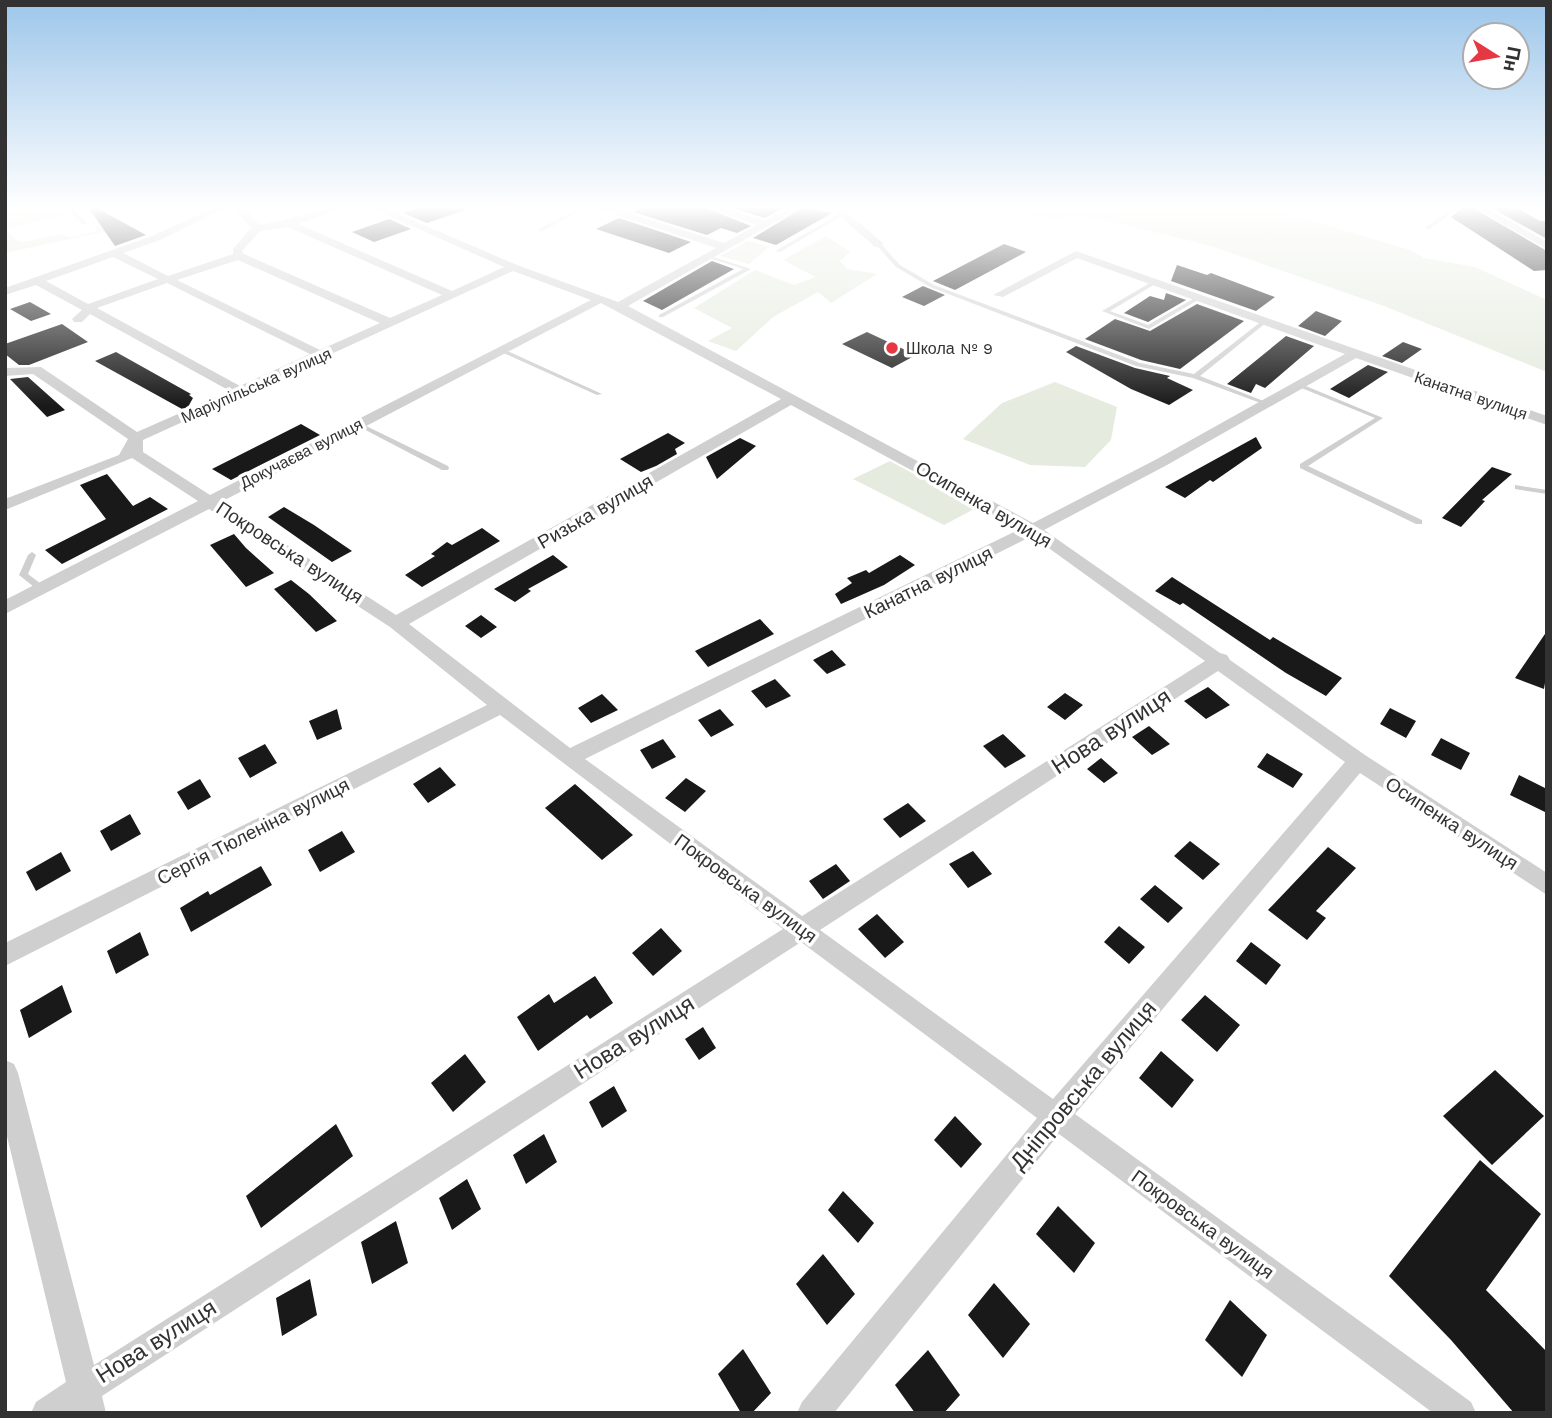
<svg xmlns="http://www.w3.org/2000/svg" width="1552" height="1418" viewBox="0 0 1552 1418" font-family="'Work Sans',sans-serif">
<rect width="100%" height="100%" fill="#fff"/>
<path fill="#e5ebde" d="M13,207H57L64,216L5,229V209Z
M989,207H1265L1410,250L1424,258L1475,267L1547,300V372L1384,306L1211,246L1097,218L1074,216L1055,219Z
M107,224L117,229L5,253V233L9,232L16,240L23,242L60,234L70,237L95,232L97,226Z
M826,236L850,252L840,261L847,269L877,274L831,303L818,292L773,317L736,351L708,341L732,328L694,308L755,270L794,285L816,277L783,260Z
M748,241L769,247L749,264L720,256Z
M1055,382L1117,407L1111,440L1085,467L1030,465L963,439L1002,403Z
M890,461L976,508L944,525L853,479Z"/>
<path fill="#191919" d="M88,207H95L146,235L115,246Z
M421,207H465V210L427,223L403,213Z
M644,207H703L751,226L737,233L721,228L707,235L633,212Z
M729,207H785L765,218Z
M804,207L832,213L776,245L753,238Z
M1463,207H1471L1547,251V270L1534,271L1451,217Z
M1490,207L1517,208L1540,221H1547V239Z
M619,218L691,242L669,253L596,229Z
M389,219L411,229L374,242L352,232Z
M1004,244L1026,252L955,290L933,281Z
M712,261L734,269L662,310L643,301Z
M1177,265L1207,275L1211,273L1275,297L1256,311L1171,281Z
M923,286L945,295L924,306L902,297Z
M1166,293L1186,300L1148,322L1124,313L1150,296L1164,300Z
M30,302L51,314L31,321L10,309Z
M1197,304L1244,321L1180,369L1141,360L1085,339L1115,319L1150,331Z
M1316,311L1342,321L1325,336L1298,326Z
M62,324L88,342L29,365H19L5,354V344Z
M867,332L916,355L892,368L842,344Z
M1286,336L1314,346L1265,388L1256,384L1251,393L1227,384Z
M1403,342L1422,349L1402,363L1382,356Z
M1076,346L1135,368L1170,376L1167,378L1193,390L1169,405L1131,389L1066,352Z
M116,352L191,394L189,395L193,398L188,407L182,409L95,361Z
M1368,365L1388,372L1349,398L1330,389Z
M28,377L65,410L47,417L10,379Z
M301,424L320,435L231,480L212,469Z
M668,433L685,443L675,449L677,454L656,466L641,472L620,459Z
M1256,437L1262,448L1213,482L1210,480L1185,498L1165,487Z
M740,438L756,446L717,479L706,457Z
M1492,467L1512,474L1482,500L1485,501L1461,527L1442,518Z
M107,474L133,506L150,497L168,509L62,564L45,550L106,519L80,485Z
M284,507L314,525L352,551L332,562L268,517Z
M482,528L500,541L422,587L405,575L435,556L431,554L447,542L452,545Z
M234,534L246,548L274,573L246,587L210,545Z
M553,555L568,567L528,589L531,591L515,602L494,589Z
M900,555L915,565L884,585L841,604L835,594L852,583L847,578L866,570L869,573Z
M1172,577L1270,640L1273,637L1342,678L1326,696L1286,673L1183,603L1180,605L1155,591Z
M291,580L309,594L337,621L316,632L274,589Z
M481,615L497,627L481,638L465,626Z
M760,619L774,634L708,667L695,651Z
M1547,631V671L1544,689L1515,678Z
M832,650L846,665L827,674L813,660Z
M775,679L791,696L766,708L751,691Z
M1208,687L1230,705L1206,719L1184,701Z
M1065,693L1083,705L1065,720L1047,707Z
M602,694L618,710L591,723L578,708Z
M1390,708L1416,721L1406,738L1380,724Z
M337,709L342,729L317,740L309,721Z
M720,709L734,725L711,737L698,720Z
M1149,726L1170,744L1152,755L1132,737Z
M1003,734L1026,756L1005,768L983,746Z
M1441,738L1470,753L1461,770L1431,755Z
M663,739L676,757L652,769L640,750Z
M265,744L277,763L250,778L238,758Z
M1267,753L1303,774L1293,788L1257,767Z
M1101,758L1118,773L1104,783L1087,769Z
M440,767L456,785L428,803L413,784Z
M1519,775L1547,789V813L1510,795Z
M686,778L706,791L685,812L665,798Z
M200,779L211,797L188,810L177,792Z
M575,784L633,835L602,860L545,808Z
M908,803L926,821L900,838L883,819Z
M130,814L141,834L111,851L100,831Z
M342,831L355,852L320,872L308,850Z
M1190,841L1220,864L1203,880L1174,856Z
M1328,847L1356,868L1316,911L1326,918L1307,940L1268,910Z
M973,851L992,874L968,888L949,864Z
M61,852L71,871L36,891L26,872Z
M836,864L850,881L823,899L809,881Z
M261,866L272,885L191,932L180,908L208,891L210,895Z
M1155,885L1183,908L1168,923L1140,899Z
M877,914L904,942L885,958L858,929Z
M1119,926L1145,947L1129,964L1104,942Z
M661,928L682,951L653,976L632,953Z
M140,932L149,955L116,974L107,951Z
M1251,942L1281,965L1266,985L1236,961Z
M595,976L613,1003L590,1019L587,1015L538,1051L517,1017L549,994L554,1003Z
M62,985L72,1012L29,1038L20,1010Z
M1205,995L1240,1025L1217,1052L1181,1020Z
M703,1027L716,1048L699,1060L685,1039Z
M1161,1051L1194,1080L1172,1108L1139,1078Z
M465,1054L486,1082L453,1112L431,1083Z
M1495,1070L1544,1116L1492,1165L1443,1116Z
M614,1086L627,1111L602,1128L589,1102Z
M955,1116L982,1144L961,1168L934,1140Z
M336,1124L353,1156L261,1228L246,1196Z
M544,1134L557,1162L526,1184L513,1155Z
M1480,1160L1541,1214L1486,1290L1547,1352V1413H1514L1451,1340L1389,1276Z
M467,1179L481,1209L452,1230L439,1198Z
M843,1191L874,1223L858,1243L828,1210Z
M1058,1206L1095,1243L1074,1273L1036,1234Z
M396,1221L408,1263L372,1284L361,1242Z
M823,1254L855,1294L827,1325L796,1284Z
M310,1279L317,1315L282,1336L276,1298Z
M994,1283L1030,1324L1003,1358L968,1315Z
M1230,1300L1267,1335L1242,1377L1205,1340Z
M743,1349L771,1393L752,1413H741L718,1374Z
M928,1350L960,1395L944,1413H915L895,1385Z"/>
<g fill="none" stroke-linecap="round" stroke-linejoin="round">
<path fill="#cfcfcf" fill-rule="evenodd" d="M66,207H71L86,222V224H82Z
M582,207H588L542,231L537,230Z
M1455,207H1460L1430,229H1426V227Z
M841,213L845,214L780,252L775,251Z
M877,244H881L900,265L934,285L1140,363L1194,374L1263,320H1267V322L1200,376L1271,404L1266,405L1193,378L1136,366L930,287L896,267L877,246Z
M707,255L751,269L663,317H659V315L743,269L707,257Z
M1155,280L1158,282L1157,283L1110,311L1148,325L1198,296L1203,297L1149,329L1102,311Z
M499,349H503L602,394L597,395L499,351Z
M1301,384L1383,418L1308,466L1422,520V524H1416L1300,468V464L1375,418L1299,387V385Z
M358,422L448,466L449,468L448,470H442L356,425L355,424Z
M1515,485L1547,490V494L1515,489Z
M32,552L36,555L28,574L45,587L46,589L45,591H39L19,575L28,555Z"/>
<path fill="#cfcfcf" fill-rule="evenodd" d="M215,207H228L160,240L123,253L168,276L233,254V249L251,228L233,207H243L260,225C289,221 318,207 348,207L298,224L452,291L504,267L369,207H382L517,265L618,302L716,248L594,207H609L724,243L757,225L705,207H720L765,221L790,207H802L628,306L1033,523L1157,459L1345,354L1077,258L1003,297L993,295L1076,251L1547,416V425L1356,358L1167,465L1044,530L1220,653L1227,655L1230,660L1365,755L1547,873V895L1360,773L1075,1114L1471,1402L1476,1413H1433L1059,1134L834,1413H797L802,1402L1037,1118L801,942L102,1396L106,1413H31L36,1402L66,1382L5,1128V1060L14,1064L18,1073L94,1365L783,929L500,715L5,966V943L487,705L390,627L209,509L5,614V600L198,501L132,458L5,510V499L119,455L128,439L33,374L5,376V368L41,367L137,432L230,391L90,314L82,322H74L72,319L82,310L36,285L5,295V288L152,236ZM288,227L442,295L390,318L244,254L242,251L260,231ZM113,257L158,279L88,304L46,281ZM238,260L380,323L320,350L177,280ZM513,271L591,300L210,495L143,452V440ZM167,283L310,354L240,386L97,308ZM601,303L781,399L396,615L221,502ZM791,405L1020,529L570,748L409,624ZM1032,536L1205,661L802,916L585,759ZM1218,671L1345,762L1053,1099L820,930Z
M830,207H841L883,243V247H875Z
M1473,207H1485L1547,242V249Z"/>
</g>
<linearGradient id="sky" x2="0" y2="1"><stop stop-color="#9dc6ea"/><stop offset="0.51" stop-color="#fff"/><stop offset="1" stop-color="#fff" stop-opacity="0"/></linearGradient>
<rect width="1552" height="406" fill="url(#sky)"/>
<circle fill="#e63843" stroke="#fff" stroke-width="2.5" cx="892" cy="348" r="7"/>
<g text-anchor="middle" stroke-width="7" stroke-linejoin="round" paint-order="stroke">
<g font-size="16" fill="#323232" stroke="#fff" text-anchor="start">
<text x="906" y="354">Школа № 9</text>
</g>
<g font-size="16" fill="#323232" stroke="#fff">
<text transform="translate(256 385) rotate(-24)" y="6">Маріупільська вулиця</text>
<text transform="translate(1471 395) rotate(19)" y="6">Канатна вулиця</text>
<text transform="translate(301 453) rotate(-27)" y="6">Докучаєва вулиця</text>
</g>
<g font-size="19" fill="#323232" stroke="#fff">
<text transform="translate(984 504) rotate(30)" y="7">Осипенка вулиця</text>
<text transform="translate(595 511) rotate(-30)" y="7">Ризька вулиця</text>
<text transform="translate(290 552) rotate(33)" y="7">Покровська вулиця</text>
<text transform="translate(928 582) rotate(-26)" y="7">Канатна вулиця</text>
<text transform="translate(1452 823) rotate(33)" y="7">Осипенка вулиця</text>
<text transform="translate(253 831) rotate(-27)" y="7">Сергія Тюленіна вулиця</text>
<text transform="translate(746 888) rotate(36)" y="7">Покровська вулиця</text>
<text transform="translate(1203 1224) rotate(36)" y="7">Покровська вулиця</text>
</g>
<g font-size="23" fill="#323232" stroke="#fff">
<text transform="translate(1111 731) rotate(-33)" y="8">Нова вулиця</text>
<text transform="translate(634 1037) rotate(-32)" y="8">Нова вулиця</text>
<text transform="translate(1083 1085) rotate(-50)" y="8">Дніпровська вулиця</text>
<text transform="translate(156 1341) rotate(-32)" y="8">Нова вулиця</text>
</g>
</g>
<rect width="1552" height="1418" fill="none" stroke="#323232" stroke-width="14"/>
<g transform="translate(1496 56) rotate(101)"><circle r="33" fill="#ffffff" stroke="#adadad" stroke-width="2"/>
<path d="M0-5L12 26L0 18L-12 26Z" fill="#e63843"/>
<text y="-10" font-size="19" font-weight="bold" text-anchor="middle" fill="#323232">Пн</text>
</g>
</svg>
